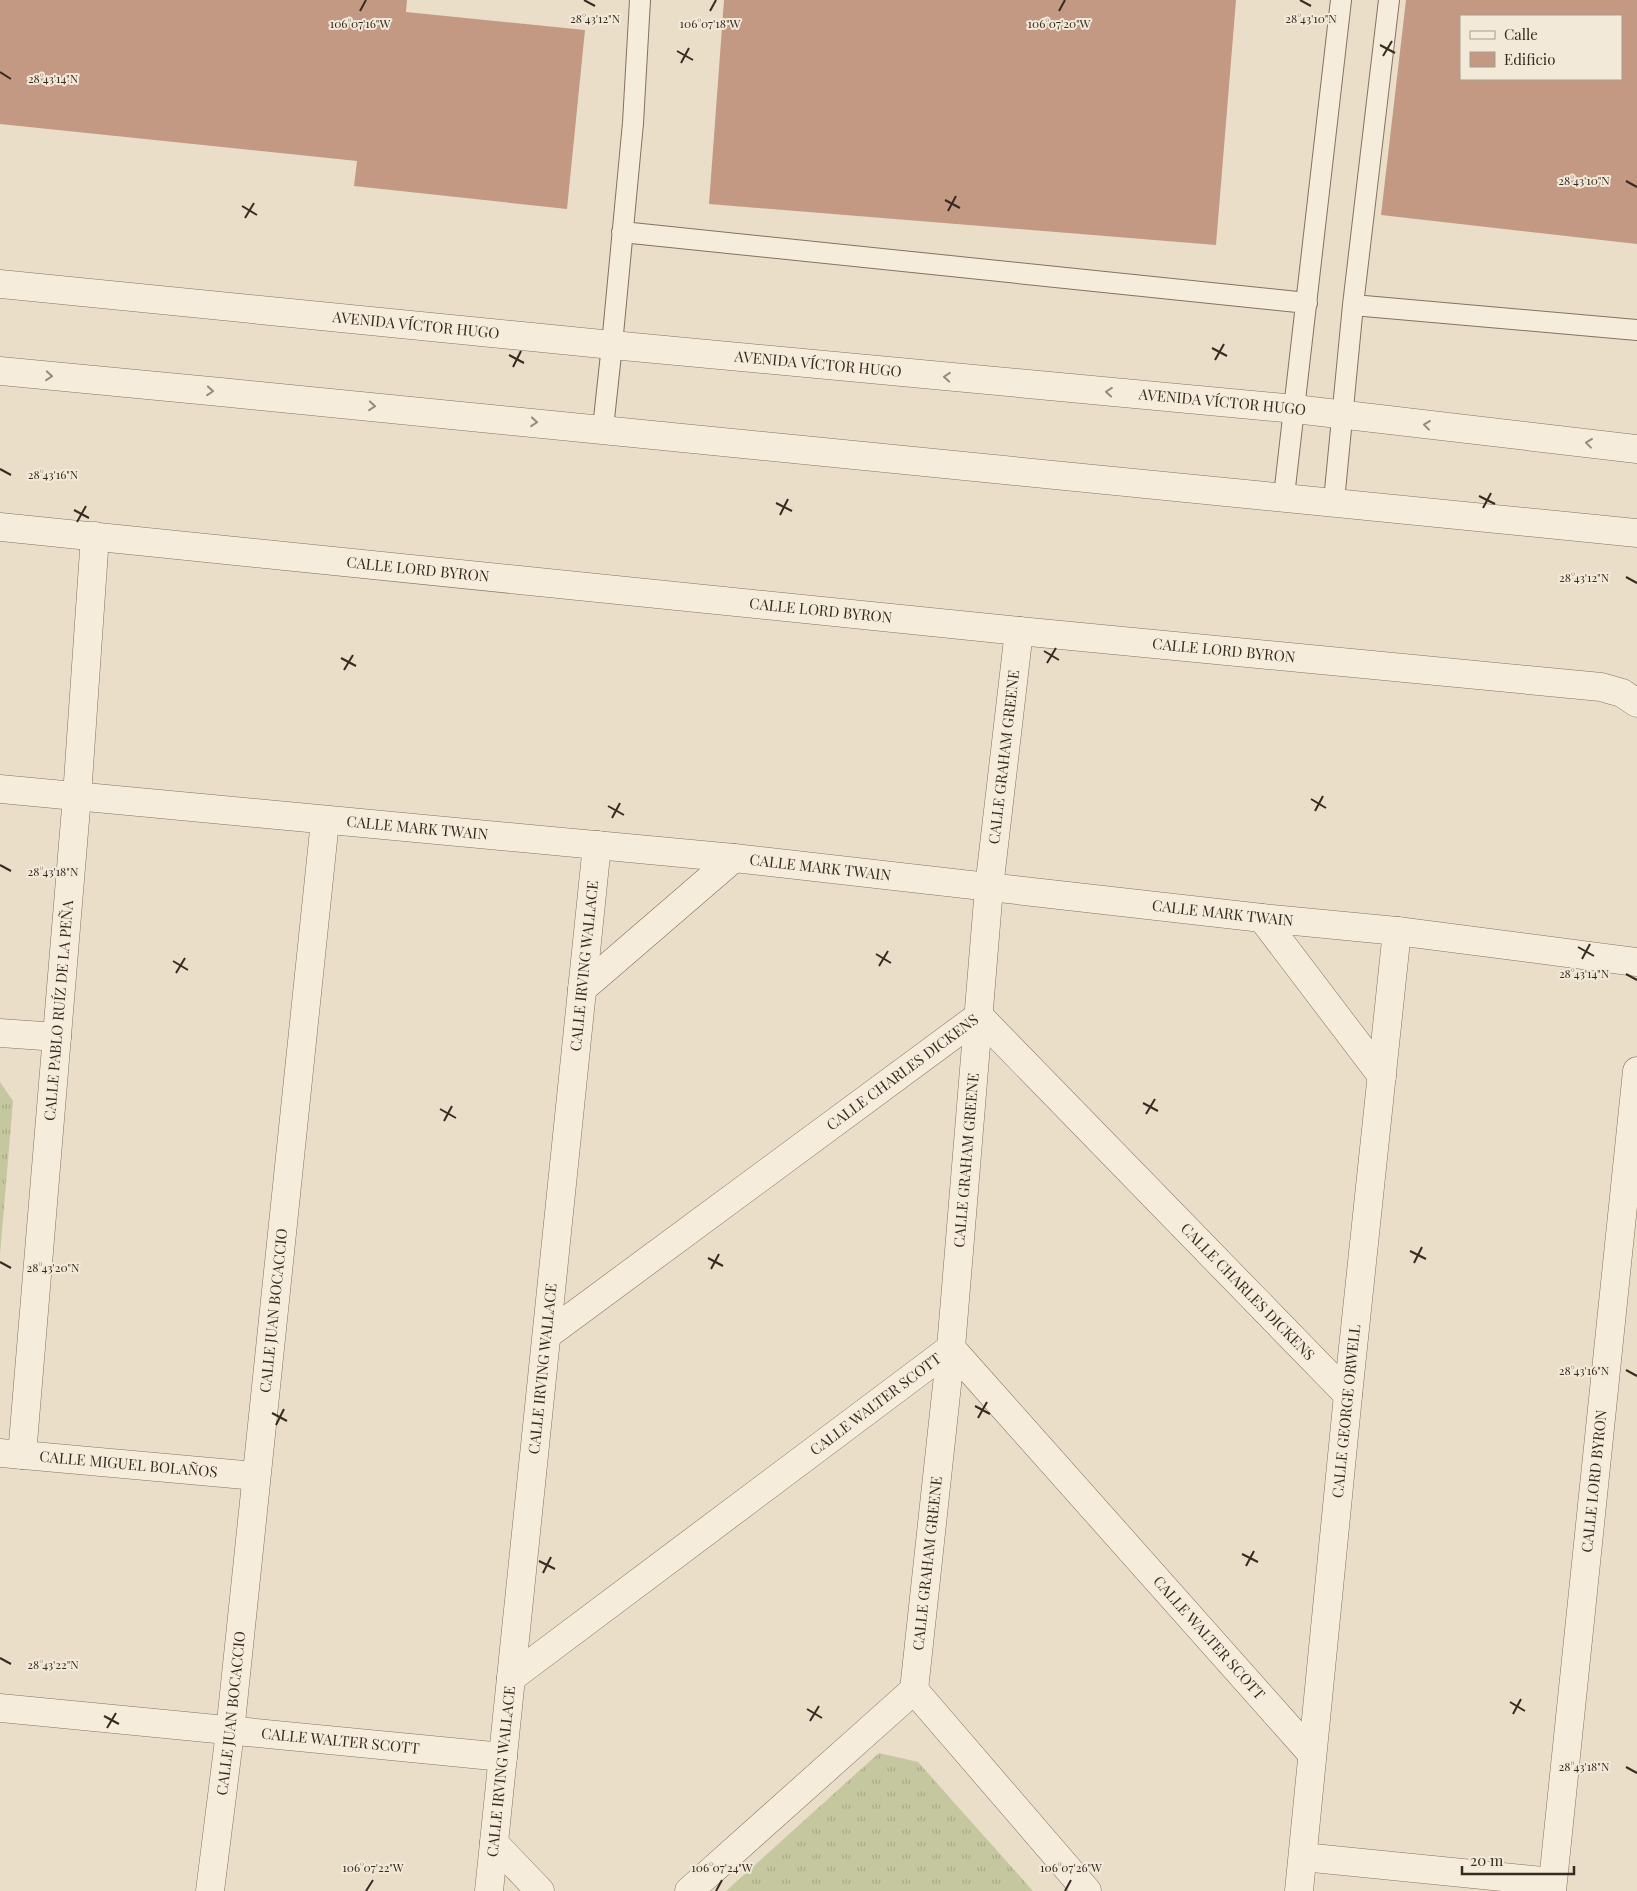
<svg xmlns="http://www.w3.org/2000/svg" width="1637" height="1891" viewBox="0 0 1637 1891" font-family="'Playfair Display',serif">
<defs>
<pattern id="grass-tufts" width="24" height="20" patternUnits="userSpaceOnUse" patternTransform="scale(1.25)"><rect width="24" height="20" fill="#c5c79e"/><path d="M3 7l-1-3M5 7V3M7 7l1-3M15 17l-1-3M17 17v-4M19 17l1-3" fill="none" stroke="#aaab88"/></pattern>
</defs>
<rect width="100%" height="100%" fill="#eadec9"/>
<path fill="url(#grass-tufts)" d="M0,1082L13,1101L0,1255Z
M879,1753L918,1762L1033,1891H726Z"/>
<path fill="#c49983" fill-rule="evenodd" d="M0,0H407L406,12L585,30L567,209L354,186L357,161L0,124Z
M724,0H1236L1216,245L709,204Z
M1406,0H1637V244L1381,215ZM1461,16H1621V79H1461Z"/>
<g fill="none" stroke-linecap="round" stroke-linejoin="round">
<defs>
<path id="service" d="M622,232L1307,303
M1353,305L1637,330
M603,428L612,345L633,123L640,0
M1284,496L1341,0
M1334,501L1353,305L1389,0"/>
<g id="minor">
<path id="s1" d="M0,527L1019,631L1601,687L1622,693L1637,703"/>
<path id="s2" d="M0,789L734,858L1262,918L1397,931L1637,962"/>
<path d="M1262,918L1382,1076"/>
<path d="M582,989L734,858"/>
<path d="M0,1033L57,1037"/>
<path id="s3" d="M547,1335L979,1016L1348,1395"/>
<path id="s4" d="M0,1453L256,1476"/>
<path id="s5" d="M22,1455L77,796L95,536"/>
<path id="s6" d="M511,1678L951,1348L1312,1754"/>
<path d="M914,1690L1087,1891"/>
<path id="s7" d="M0,1708L503,1757"/>
<path d="M494,1843L540,1891"/>
<path d="M1303,1857L1552,1882"/>
<path id="s8" d="M210,1891L230,1732L325,821"/>
<path id="s9" d="M489,1891L597,845"/>
<path id="s10" d="M689,1891L914,1690L951,1348L989,888L1019,631"/>
<path id="s11" d="M1299,1891L1348,1395L1397,931"/>
<path id="s12" d="M1552,1891L1637,1071"/>
</g>
<g id="tertiary">
<path id="s13" d="M0,284L612,345L1295,409L1637,449"/>
<path d="M0,371C546,423 1092,476 1637,533"/>
</g>
</defs>
<use href="#service" stroke="#85715f" stroke-width="22"/>
<use href="#minor" stroke="#85715f" stroke-width="29"/>
<use href="#tertiary" stroke="#85715f" stroke-width="29"/>
<use href="#service" stroke="#f6ecdb" stroke-width="20"/>
<use href="#minor" stroke="#f6ecdb" stroke-width="28"/>
<use href="#tertiary" stroke="#f6ecdb" stroke-width="28"/>
</g>
<defs><path id="oneway-chevron" d="M-2-3.5L2.5 0L-2 3.5" fill="none" stroke-width="1.6" stroke-linecap="round" stroke-linejoin="round" transform="scale(1.25)"/></defs>
<g stroke="#968b7e">
<use href="#oneway-chevron" transform="translate(49 376) rotate(5)"/>
<use href="#oneway-chevron" transform="translate(947 377) rotate(-175)"/>
<use href="#oneway-chevron" transform="translate(210 391) rotate(5)"/>
<use href="#oneway-chevron" transform="translate(1109 392) rotate(-175)"/>
<use href="#oneway-chevron" transform="translate(372 406) rotate(5)"/>
<use href="#oneway-chevron" transform="translate(534 422) rotate(5)"/>
<use href="#oneway-chevron" transform="translate(1427 425) rotate(-173)"/>
<use href="#oneway-chevron" transform="translate(1589 443) rotate(-173)"/>
</g>
<path fill="none" stroke="#372a21" stroke-width="2" d="M584,0L595,6M1300,0L1311,6M360,11L366,0M710,11L716,0M1059,11L1065,0M1380,45L1395,53M677,51L693,60M1383,56L1392,41M681,63L689,48M0,72L11,79M1626,181L1637,187M945,200L960,208M242,206L257,215M948,211L956,196M245,218L254,203M1212,348L1227,356M509,355L524,363M1215,360L1224,344M513,367L521,351M0,469L11,475M1479,496L1495,504M776,503L792,511M1483,508L1491,493M74,510L89,518M780,515L788,499M77,522L86,506M1626,577L1637,583M1044,651L1059,660M341,658L356,666M1047,663L1056,648M344,670L353,655M1311,799L1326,808M608,806L624,815M1315,811L1323,796M612,818L620,803M0,865L11,871M1578,947L1594,956M876,954L891,963M1582,959L1590,944M173,961L188,970M879,966L888,951M176,973L185,958M1626,974L1637,980M1143,1103L1158,1111M440,1109L456,1118M1146,1114L1155,1099M444,1121L452,1106M1410,1251L1426,1259M708,1258L723,1266M0,1262L11,1268M1414,1263L1422,1247M711,1269L719,1254M1626,1370L1637,1376M975,1406L990,1414M272,1413L287,1421M978,1418L987,1402M276,1425L284,1409M1242,1554L1258,1562M539,1561L555,1569M1246,1566L1254,1551M543,1573L551,1557M0,1658L11,1664M1510,1702L1525,1711M807,1709L822,1718M1513,1714L1521,1699M104,1716L119,1724M810,1721L819,1706M107,1728L116,1713M1626,1767L1637,1773M366,1891L373,1880M716,1891L722,1880M1065,1891L1071,1880"/>
<g text-anchor="middle" stroke-width="4" stroke-linejoin="round" paint-order="stroke">
<g font-size="15" fill="#372a21" stroke="#f2e9d8">
<text dy="5" stroke="none"><textPath href="#s13" startOffset="418">AVENIDA VÍCTOR HUGO</textPath></text>
<text dy="5" stroke="none"><textPath href="#s13" startOffset="822">AVENIDA VÍCTOR HUGO</textPath></text>
<text dy="5" stroke="none"><textPath href="#s13" startOffset="1228">AVENIDA VÍCTOR HUGO</textPath></text>
<text dy="5" stroke="none"><textPath href="#s1" startOffset="420">CALLE LORD BYRON</textPath></text>
<text dy="5" stroke="none"><textPath href="#s1" startOffset="825">CALLE LORD BYRON</textPath></text>
<text dy="5" stroke="none"><textPath href="#s1" startOffset="1230">CALLE LORD BYRON</textPath></text>
<text dy="5" stroke="none"><textPath href="#s10" startOffset="1239">CALLE GRAHAM GREENE</textPath></text>
<text dy="5" stroke="none"><textPath href="#s2" startOffset="419">CALLE MARK TWAIN</textPath></text>
<text dy="5" stroke="none"><textPath href="#s2" startOffset="824">CALLE MARK TWAIN</textPath></text>
<text dy="5" stroke="none"><textPath href="#s2" startOffset="1229">CALLE MARK TWAIN</textPath></text>
<text dy="5" stroke="none"><textPath href="#s9" startOffset="930">CALLE IRVING WALLACE</textPath></text>
<text dy="5" stroke="none"><textPath href="#s5" startOffset="446">CALLE PABLO RUÍZ DE LA PEÑA</textPath></text>
<text dy="5" stroke="none"><textPath href="#s3" startOffset="442">CALLE CHARLES DICKENS</textPath></text>
<text dy="5" stroke="none"><textPath href="#s10" startOffset="834">CALLE GRAHAM GREENE</textPath></text>
<text dy="5" stroke="none"><textPath href="#s3" startOffset="922">CALLE CHARLES DICKENS</textPath></text>
<text dy="5" stroke="none"><textPath href="#s8" startOffset="584">CALLE JUAN BOCACCIO</textPath></text>
<text dy="5" stroke="none"><textPath href="#s9" startOffset="525">CALLE IRVING WALLACE</textPath></text>
<text dy="5" stroke="none"><textPath href="#s6" startOffset="456">CALLE WALTER SCOTT</textPath></text>
<text dy="5" stroke="none"><textPath href="#s11" startOffset="482">CALLE GEORGE ORWELL</textPath></text>
<text dy="5" stroke="none"><textPath href="#s4" startOffset="129">CALLE MIGUEL BOLAÑOS</textPath></text>
<text dy="5" stroke="none"><textPath href="#s12" startOffset="412">CALLE LORD BYRON</textPath></text>
<text dy="5" stroke="none"><textPath href="#s10" startOffset="429">CALLE GRAHAM GREENE</textPath></text>
<text dy="5" stroke="none"><textPath href="#s6" startOffset="938">CALLE WALTER SCOTT</textPath></text>
<text dy="5" stroke="none"><textPath href="#s8" startOffset="179">CALLE JUAN BOCACCIO</textPath></text>
<text dy="5" stroke="none"><textPath href="#s7" startOffset="342">CALLE WALTER SCOTT</textPath></text>
<text dy="5" stroke="none"><textPath href="#s9" startOffset="120">CALLE IRVING WALLACE</textPath></text>
</g>
</g>
<g font-size="12" text-anchor="middle" fill="#372a21" stroke="#f2e9d8" stroke-width="4" stroke-linejoin="round" paint-order="stroke">
<text x="1311" y="23">28°43'10"N</text>
<text x="595" y="23">28°43'12"N</text>
<text x="360" y="28">106°07'16"W</text>
<text x="710" y="28">106°07'18"W</text>
<text x="1059" y="28">106°07'20"W</text>
<text x="53" y="83">28°43'14"N</text>
<text x="1584" y="185">28°43'10"N</text>
<text x="53" y="479">28°43'16"N</text>
<text x="1584" y="582">28°43'12"N</text>
<text x="53" y="876">28°43'18"N</text>
<text x="1584" y="978">28°43'14"N</text>
<text x="53" y="1272">28°43'20"N</text>
<text x="1584" y="1375">28°43'16"N</text>
<text x="53" y="1669">28°43'22"N</text>
<text x="1584" y="1771">28°43'18"N</text>
<text x="373" y="1872">106°07'22"W</text>
<text x="722" y="1872">106°07'24"W</text>
<text x="1071" y="1872">106°07'26"W</text>
</g>
<rect x="1460" y="15" width="162" height="65" fill="#f2e9d8" stroke="#a79d8f"/>
<rect x="1470" y="31" width="25" height="8" fill="#f6ecdb" stroke="#a79d8f"/>
<text x="1504" y="40" font-size="15" fill="#372a21">Calle</text>
<rect x="1470" y="52" width="25" height="15" fill="#c49983" stroke="#a79d8f"/>
<text x="1504" y="65" font-size="15" fill="#372a21">Edificio</text>
<path d="M1462 1866v8h112v-8" fill="none" stroke="#372a21" stroke-width="2.5"/>
<text x="1470" y="1866" font-size="15" fill="#372a21" stroke="#f2e9d8" stroke-width="4" paint-order="stroke">20 m</text>
</svg>
